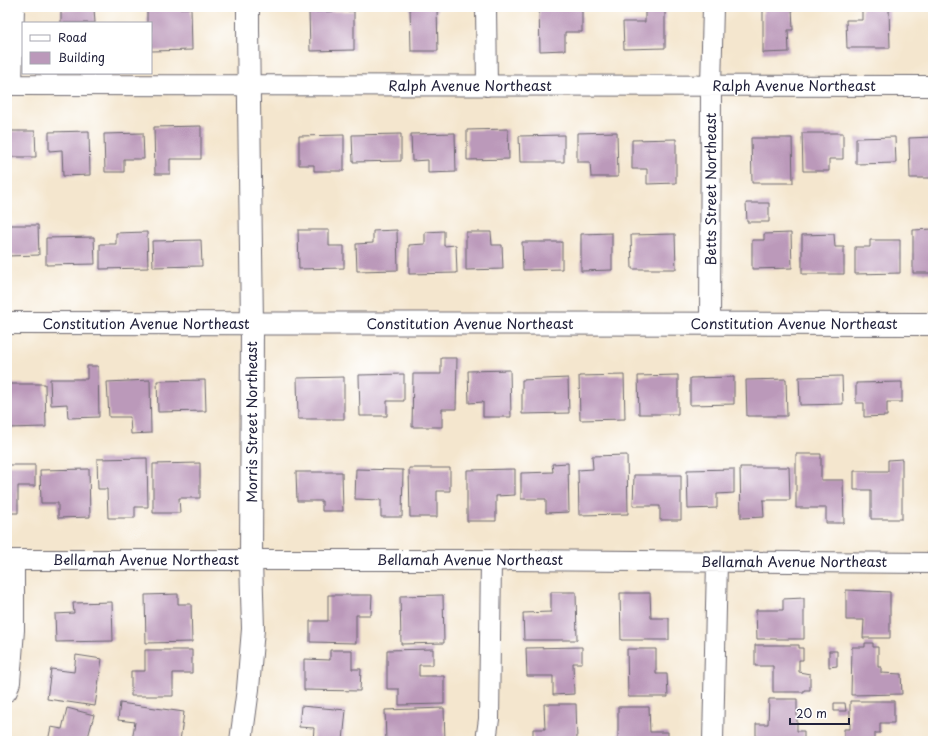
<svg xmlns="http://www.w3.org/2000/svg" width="940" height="748" viewBox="0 0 940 748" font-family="'Playpen Sans',sans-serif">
<rect width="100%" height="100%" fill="#fff"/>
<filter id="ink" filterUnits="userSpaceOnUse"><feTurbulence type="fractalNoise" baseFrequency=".025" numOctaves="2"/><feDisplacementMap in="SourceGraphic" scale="8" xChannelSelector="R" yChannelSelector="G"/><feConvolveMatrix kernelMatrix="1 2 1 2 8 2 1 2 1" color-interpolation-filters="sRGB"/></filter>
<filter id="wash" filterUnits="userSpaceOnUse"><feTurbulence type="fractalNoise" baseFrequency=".012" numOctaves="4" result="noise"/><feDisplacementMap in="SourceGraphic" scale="16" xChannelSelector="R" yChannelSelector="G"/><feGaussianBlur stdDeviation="0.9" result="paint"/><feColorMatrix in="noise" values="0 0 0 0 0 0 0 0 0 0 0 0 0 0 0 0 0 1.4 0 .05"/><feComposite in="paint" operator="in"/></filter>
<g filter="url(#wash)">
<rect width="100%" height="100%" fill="#f4e6ce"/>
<g id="blocks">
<path fill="#bb99ba" d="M410,7H437L438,51H411Z
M539,7H582V32H565V50L540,51Z
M763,7H792L793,30H788L789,52L763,53Z
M191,8L192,50L151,51V23H147V9Z
M645,8H665V48L624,49L623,22H645Z
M862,8H889L890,48H847L846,20H862Z
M94,9L95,23H61V10Z
M354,11V50L310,51L309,12Z
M201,126V159H170V174H155L154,127Z
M508,129L509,159L467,160V130Z
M7,131H35L36,157H7Z
M89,131L90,175L63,176L62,150L49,151V132Z
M617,132L618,177H591L590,162H577V133Z
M143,133L144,159H124V172H105L104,134Z
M455,133L456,172L428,173V160L412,161L411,134Z
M802,133H843V159H829V171H803Z
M401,134V161L353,162L352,135Z
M344,135V171H314V165H299V136Z
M564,135V162H520L519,136Z
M895,137L896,163L856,164V138Z
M933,137V178H910L909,138Z
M751,138H792L793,183H752Z
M676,139V183L647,184V169H632V140Z
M746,203H769V222H747Z
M7,225H38L39,255L7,256Z
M933,229V273H913V230Z
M298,230H329V246H344V268L299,269Z
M397,230L398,270L357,271L356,244L373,243V231Z
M444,231V246L456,245L457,273L409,274V245L425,244V232Z
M147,232L148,268L100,269V244H116V233Z
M466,232H491L492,245H502L503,269L466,270Z
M612,233V270L581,271V234Z
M791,233L792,268L752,269V240H764V234Z
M675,234L676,269H632L631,235Z
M834,234L835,247H844V274H802V235Z
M94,237L95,264L46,265V238Z
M201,240L202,266L153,267L152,241Z
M870,240H900V273L855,274V247H870Z
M522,242H562V269L523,270Z
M441,358H457L456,409H442V427H412L413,374H441Z
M87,366H98L99,417L68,418L67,404L51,405L50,379H87Z
M510,370L511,417H483V402L469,403L468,371Z
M404,374V401H387V416H360L359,375Z
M624,375L625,419L580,420L579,376Z
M678,375V414H639L638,376Z
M842,376L843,404L800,405L799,377Z
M344,377V419H298L297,378Z
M734,377V404L690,405V378Z
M568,378L569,413L522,414V380Z
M786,379L787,416H747L746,380Z
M150,380L151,433L131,434L130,417H109L107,382Z
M205,380L206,411L158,412L157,381Z
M902,382V402H887V416L864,417V403H856V383Z
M7,384H45L46,427L7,428Z
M796,454H821V480H843L844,523H826V508H796Z
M627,455L628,514L579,515L578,470L593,469L592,456Z
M147,458L148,507H135V518H108L107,489H98L97,459Z
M902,459V519H871V490H854V471H888V460Z
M200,463V498H179L180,513H153V464Z
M568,463L569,512L546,513V499H521V473L553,472L552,464Z
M7,465H35V486H18V513H7Z
M740,467H789L790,500H763L764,517L741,518Z
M409,468H450V491H437V517H410Z
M89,469L90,517L58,518V503H41L40,470Z
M356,469L403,470L402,517H381V500L355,499Z
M515,469V495L496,496V521H467V470Z
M734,469V493L717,494V508L688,509L687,470Z
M296,472H342L343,511H322V501H297Z
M634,475H681V520H660V506H633Z
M846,590L890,592V638H863L864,620H846Z
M551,592H576L577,640H524L523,613L551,612Z
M620,593H650L651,618H669V640H621Z
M178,594V604H191L192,642L146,643L145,595Z
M328,595H372L371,615H356V643L310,642V621H328Z
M443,595L444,643L401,644L400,596Z
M804,598V639H757L756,610H783V599Z
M112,602L113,641L56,642L55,614L74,613L73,603Z
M865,643H873V647H878V667H881V673L901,674L902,694L851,695L852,647H865Z
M755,645H799V648H803V660H799V672L810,674V690H804V692H773V666H755Z
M582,647V663H573L574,694L553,695V676H527L526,648Z
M433,649V665H419V676H444V704L399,705V689H387V650Z
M627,649H656V674H667L668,697H628Z
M145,650H192V673H173V696H131V671H145Z
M330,650H352V669H361L360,691L304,690V659L330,660Z
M829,651H837V666L829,667Z
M76,655L102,659L95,706L47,699L51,669L74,672Z
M769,699H797V731H804V741H756V724H768Z
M850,701H894V723H880V733H875V741H844V729H850Z
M120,703L184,712L180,741H132L135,722L118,720Z
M834,703H845L846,711H834Z
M544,704H576L577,741H533V729H545Z
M301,706L346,710L343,741H313L314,728L299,727Z
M618,707H649L650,732H668V741H618Z
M67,708L94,715L87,741H48L51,727L62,729Z
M444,708L445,741H386L385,710Z"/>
</g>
</g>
<g filter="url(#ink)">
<use href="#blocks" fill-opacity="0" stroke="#6c676e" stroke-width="1"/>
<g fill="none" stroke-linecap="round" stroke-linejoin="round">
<defs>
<path id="minor" d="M486,7L487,86
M7,85L933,86
M12,85L14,7
M710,323L711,86L713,7
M7,560H491L933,563
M7,691L10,682L14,630V560
M486,741L489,719L491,560
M713,741L717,562"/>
<path id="tertiary" d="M7,323L933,324
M241,741L248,689L253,629L251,560L252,324L248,28V7"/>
</defs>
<use href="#minor" stroke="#6c676e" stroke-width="22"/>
<use href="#tertiary" stroke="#6c676e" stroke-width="24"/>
<use href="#minor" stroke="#fff" stroke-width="20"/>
<use href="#tertiary" stroke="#fff" stroke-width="22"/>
</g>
</g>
<g text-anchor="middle" stroke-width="3" stroke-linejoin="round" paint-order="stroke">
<g font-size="14" fill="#22223b" stroke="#fff">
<text x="470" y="91">Ralph Avenue Northeast</text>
<text x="794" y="91">Ralph Avenue Northeast</text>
<text transform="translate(711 189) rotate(-90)" y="5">Betts Street Northeast</text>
<text x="146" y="329">Constitution Avenue Northeast</text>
<text x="470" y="329">Constitution Avenue Northeast</text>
<text x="794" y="329">Constitution Avenue Northeast</text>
<text transform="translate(252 422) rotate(-90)" y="5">Morris Street Northeast</text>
<text x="146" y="565">Bellamah Avenue Northeast</text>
<text x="470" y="565">Bellamah Avenue Northeast</text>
<text x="794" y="567">Bellamah Avenue Northeast</text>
</g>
</g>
<rect width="940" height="748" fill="none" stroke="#fff" stroke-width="24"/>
<rect x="22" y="22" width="130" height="52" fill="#ffffff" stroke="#a7a7b1"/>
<rect x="30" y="35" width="20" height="6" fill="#ffffff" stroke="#a7a7b1"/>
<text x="58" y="42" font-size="12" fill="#22223b">Road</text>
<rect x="30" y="52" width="20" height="12" fill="#bb99ba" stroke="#a7a7b1"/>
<text x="58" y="62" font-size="12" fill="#22223b">Building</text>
<path d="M790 718v6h59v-6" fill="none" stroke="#22223b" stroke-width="2"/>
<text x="796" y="718" font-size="12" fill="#22223b" stroke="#ffffff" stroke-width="3" paint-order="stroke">20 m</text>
</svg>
